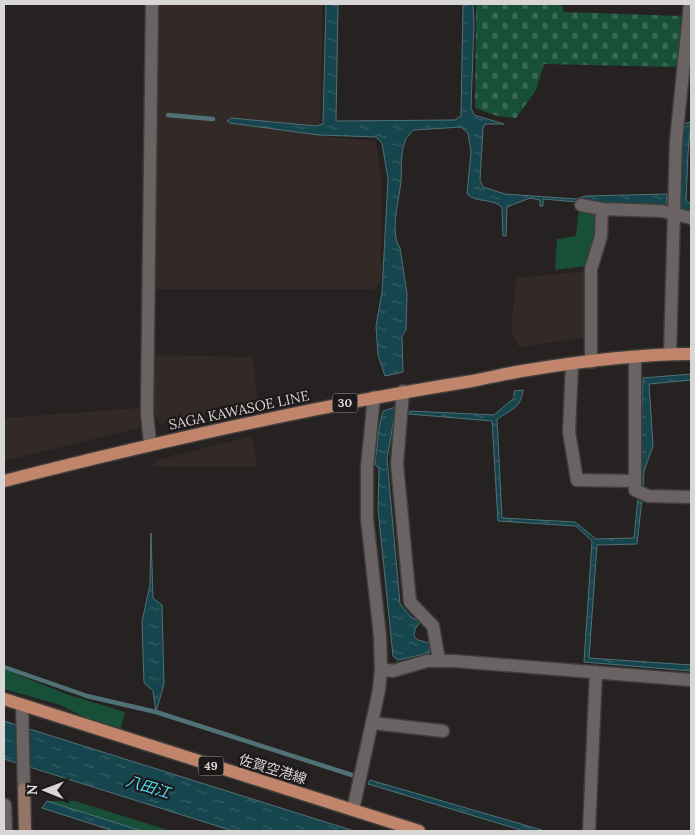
<svg xmlns="http://www.w3.org/2000/svg" width="695" height="835" viewBox="0 0 695 835" font-family="Lora,'Noto Sans JP',serif">
<defs>
<pattern id="cemetery-stones" width="16" height="16" patternUnits="userSpaceOnUse" patternTransform="scale(1.25)"><rect width="16" height="16" fill="#184f38"/><path d="M2 7V4a2 2 0 0 1 4 0v3zM10 15v-3a2 2 0 0 1 4 0v3z" fill="#396854"/></pattern>
<pattern id="water-ripples" width="26" height="14" patternUnits="userSpaceOnUse" patternTransform="scale(1.25)"><rect width="26" height="14" fill="#16454d"/><path d="M2 4q2-2 4 0t4 0M15 11q2-2 4 0t4 0" fill="none" stroke="#375f66"/></pattern>
</defs>
<rect width="100%" height="100%" fill="#262221"/>
<path fill="#332926" d="M157,4H323L320,136L376,141L381,179V282L374,289H154Z
M589,271L590,337L519,347L511,330L516,278Z
M152,355L253,357L258,403L159,424L152,408Z
M140,408L139,428L4,461V418Z
M251,436L258,466H152L158,460Z"/>
<path fill="#184f38" d="M579,209L597,211L596,234L587,266L555,270L557,239L576,236Z
M4,669L66,694L125,712L119,734L60,705L4,689Z
M47,801H75L171,831H142Z"/>
<path fill="url(#cemetery-stones)" d="M476,4H561L564,12L681,16L678,67L544,64L536,90L516,118L497,116L475,108Z"/>
<path fill="url(#water-ripples)" stroke="#507176" d="M326,4H338L336,121L455,120L461,116L463,4H473L474,23L471,108L474,115L504,124H485L483,128L480,180L483,187L505,194L576,199L586,196L667,194L666,206L578,202L543,199V206H540V200L530,198L507,207L506,236H503L502,207C492,198 476,203 467,194L471,152L468,133L461,127L414,130C411,133 406,137 405,142C400,155 402,166 401,180C400,197 389,233 400,248L407,294L406,330L402,336L403,372L385,376L378,355L376,326L382,292L388,179L382,143L376,137L319,135L230,123L227,121L231,118L316,126L323,124Z
M691,122L688,154L686,201L691,204V211L682,209L679,205L683,124Z
M691,374V380L649,384L653,446L644,471L643,488L639,486L643,378Z
M523,390C521,408 511,410 497,419L502,518L575,522L596,539L634,538L638,498L642,499L637,544L597,545L589,658L691,665V671L584,662L592,541L576,526L498,521L492,421L409,414L410,411L494,415L514,398V391Z
M396,407L387,459L400,604L411,617L420,622L415,629L414,636L418,640L430,643L429,653L398,660L393,656L378,509L379,469L375,464L379,428L383,411Z
M151,533L153,598L162,605L164,684L156,712L153,691L144,683L142,621L150,585Z
M4,721L354,831H233L4,759Z
M370,780L545,831H524L368,784Z
M47,801L142,831H114L42,808Z"/>
<g fill="none" stroke-linecap="round" stroke-linejoin="round">
<path stroke="#507176" stroke-width="4.5" d="M168,115L213,119
M4,667L87,696L156,712L355,776"/>
<defs>
<path id="street" d="M581,205L602,209
M670,354L676,141L690,4
M635,357V490L648,496L691,497
M591,362V269L601,236L602,209L662,211L691,218
M572,364L569,432L577,480L635,481
M403,391L397,464L410,602L433,626L439,660
M150,444L147,413L152,4
M381,669L393,671L427,661H454L691,680
M22,705L24,789
M372,723L443,731
M4,805H5L6,831
M353,810L379,690L381,669L380,636L367,519V468L374,397
M589,831L596,672"/>
<path id="secondary" d="M24,789L25,831"/>
<path id="primary" d="M4,481C157,442 310,407 466,382C485,379 503,374 522,371C576,362 636,354 691,354
M4,699L419,831"/>
</defs>
<use href="#street" stroke="#3f3d3c" stroke-width="15"/>
<use href="#secondary" stroke="#3f3d3c" stroke-width="15"/>
<use href="#primary" stroke="#3f3d3c" stroke-width="15"/>
<use href="#street" stroke="#696463" stroke-width="12"/>
<use href="#secondary" stroke="#947467" stroke-width="12"/>
<use href="#primary" stroke="#c0856b" stroke-width="12"/>
</g>
<g text-anchor="middle" stroke-width="4.5" stroke-linejoin="round" paint-order="stroke">
<g fill="#1d1918" stroke="#a19e9d" stroke-width="1">
<rect x="332.5" y="393.5" width="25" height="19" rx="4"/>
<rect x="198.5" y="756.5" width="25" height="19" rx="4"/>
</g>
<g font-size="12" font-weight="bold" fill="#d9d7d6">
<text x="345" y="407">30</text>
<text x="211" y="770">49</text>
</g>
<g font-size="14" fill="#d9d7d6" stroke="#1d1918">
<text transform="translate(239 410) rotate(-12)" y="5">SAGA KAWASOE LINE</text>
<text transform="translate(273 769) rotate(17)" y="5">佐賀空港線</text>
</g>
<g font-size="15" font-style="italic" fill="#49def9" stroke="#1d1918">
<text transform="translate(148 787) rotate(17)" y="5">八田江</text>
</g>
</g>
<rect width="695" height="835" fill="none" stroke="#d9d7d6" stroke-width="10"/>
<g transform="translate(45 790) rotate(271)" stroke="#1d1918" stroke-width="4" paint-order="stroke">
<path d="M0-4L9 19L0 12L-9 19Z" fill="#d9d7d6"/>
<text y="-8" font-size="14" font-weight="bold" text-anchor="middle" fill="#d9d7d6">N</text>
</g>
</svg>
